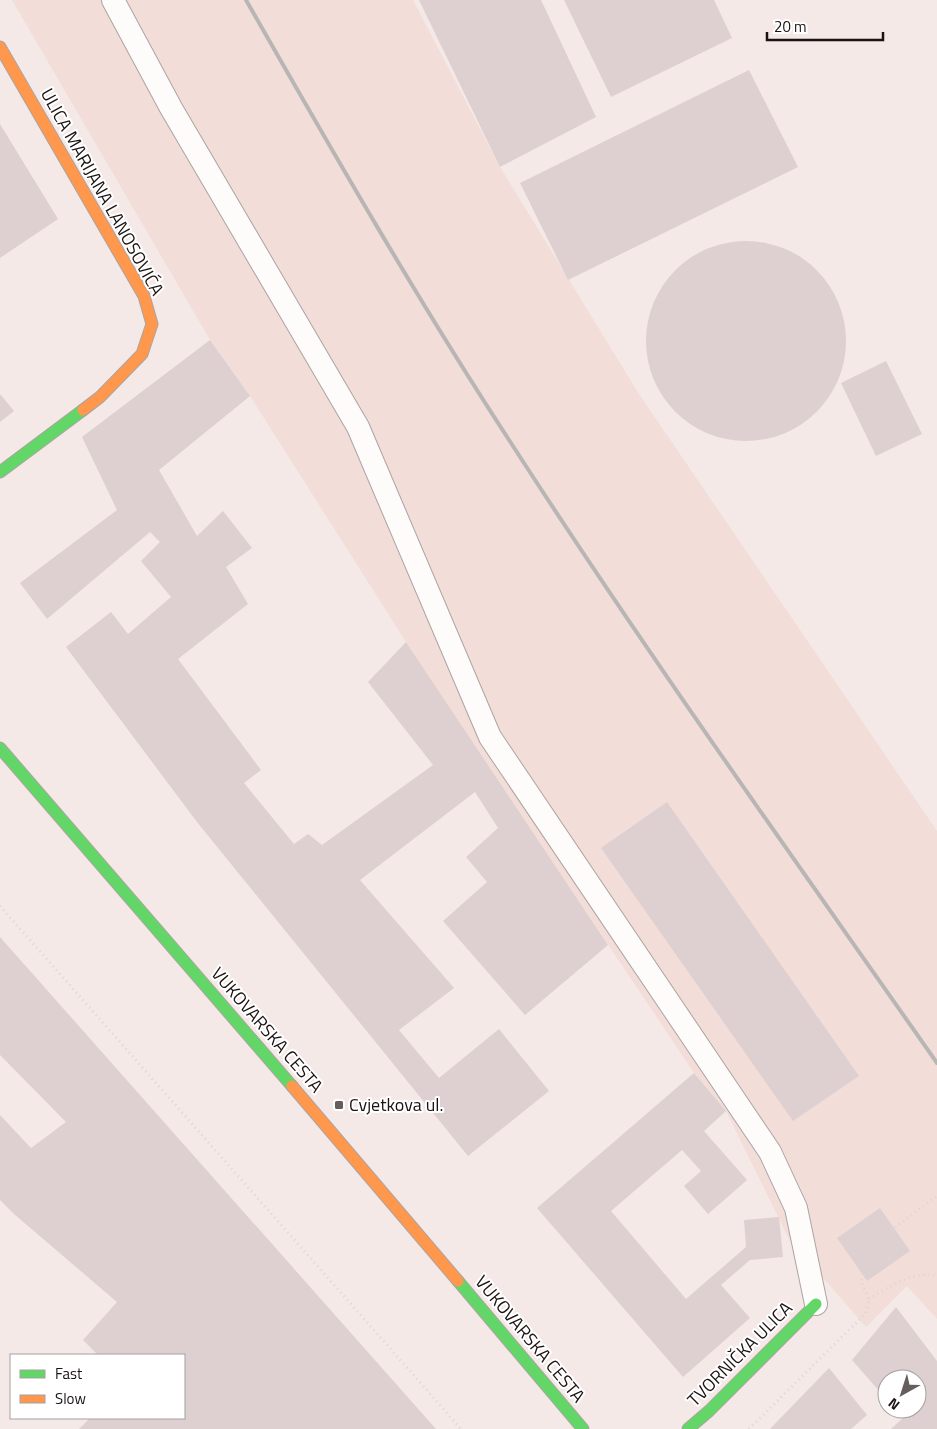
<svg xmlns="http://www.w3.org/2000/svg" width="937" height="1429" viewBox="0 0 937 1429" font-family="'Titillium Web',sans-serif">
<rect width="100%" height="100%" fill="#f4e9e7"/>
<path fill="#f2ddd9" d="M12,0H413L500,167L639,394L937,831V1319L907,1286L866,1327L789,1239L726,1111L694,1073L406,642L250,396L210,340Z"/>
<path fill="#decfd1" d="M419,0H541L596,117L500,167Z
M564,0H714L732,38L611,97Z
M749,70L798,167L568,280L520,183Z
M0,124L58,219L0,258Z
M646 341a100 100 0 1 1 200 0a100 100 0 1 1-200 0Z
M210,340L250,396L159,470L197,536L223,511L252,548L226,567L248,604L178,659L261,770L244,783L294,844L308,834L322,845L433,765L368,682L406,642L608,945L525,1015L443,921L487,882L466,857L498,828L475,792L360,880L454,988L399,1030L439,1078L499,1029L549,1091L468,1156L197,822L66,647L111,612L128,634L171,597L141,561L160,542L150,532L47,619L20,583L117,510L82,437Z
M886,361L922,434L876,456L841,383Z
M0,394L14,411L0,422Z
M667,802L859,1076L793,1121L601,848Z
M0,937L436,1429H79L90,1418H184V1355H98L83,1340L117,1302L14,1214L0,1200V1115L31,1148L66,1122L0,1055Z
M694,1073L726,1111L704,1131L747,1180L708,1214L684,1186L701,1171L682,1150L611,1211L686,1299L746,1247L744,1220L779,1217L783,1257L750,1260L721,1285L750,1318L683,1377L537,1208Z
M880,1208L910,1251L867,1281L837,1238Z
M896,1307L937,1361V1429H891L903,1418L895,1409H917V1379H887V1400L852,1360Z
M829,1368L867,1415L851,1429H770Z"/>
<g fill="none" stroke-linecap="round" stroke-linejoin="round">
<defs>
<path id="lane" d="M113,0L171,108L358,427L490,737L770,1152L796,1208L816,1304"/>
<path id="fast" d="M0,472L83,410
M0,748L292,1086
M458,1281L583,1429
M688,1429L709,1411L816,1304"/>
<path id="slow" d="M0,47L144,296L152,324L142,354L100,397L83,410
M292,1086L458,1281"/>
</defs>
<use href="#lane" stroke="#aca4a2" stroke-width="24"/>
<use href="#fast" stroke="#aca4a2" stroke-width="13"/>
<use href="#slow" stroke="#aca4a2" stroke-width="13"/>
<path stroke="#dad7d6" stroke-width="3" stroke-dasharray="1 4" stroke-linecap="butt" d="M0,906L461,1429
M869,1299C889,1287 913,1270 937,1276
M749,1429L866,1313L869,1299L861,1281L864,1276L899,1250L890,1234L894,1228L937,1196"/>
<use href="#lane" stroke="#fdfcfb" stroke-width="22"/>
<use href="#fast" stroke="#63d668" stroke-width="11"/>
<use href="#slow" stroke="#ff974d" stroke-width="11"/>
<path stroke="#b8b6b5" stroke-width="4" d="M246,0C331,149 417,299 511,443C647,654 793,857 937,1063"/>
</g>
<rect fill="#665e5d" stroke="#fff" stroke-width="2" x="334" y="1100" width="10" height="10" rx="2.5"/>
<g text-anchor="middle" stroke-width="4" stroke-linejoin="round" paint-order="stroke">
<g font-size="18" fill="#1a1312" stroke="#fff">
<text transform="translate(102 192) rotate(61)" y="6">ULICA MARIJANA LANOSOVIĆA</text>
<text transform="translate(267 1030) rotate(49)" y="6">VUKOVARSKA CESTA</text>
<text transform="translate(530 1339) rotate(50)" y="6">VUKOVARSKA CESTA</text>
<text transform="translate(740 1354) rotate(-45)" y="6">TVORNIČKA ULICA</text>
</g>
<g font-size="18" fill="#1a1312" stroke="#fff" text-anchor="start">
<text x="349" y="1111">Cvjetkova ul.</text>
</g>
</g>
<rect x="10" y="1354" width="175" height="65" fill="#ffffff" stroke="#a3a1a0"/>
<rect x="20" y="1370" width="25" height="8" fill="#63d668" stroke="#a3a1a0"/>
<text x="55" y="1379" font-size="15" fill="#1a1312">Fast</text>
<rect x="20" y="1395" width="25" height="8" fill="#ff974d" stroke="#a3a1a0"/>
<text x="55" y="1404" font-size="15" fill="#1a1312">Slow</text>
<g transform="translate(902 1394) rotate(219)"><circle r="24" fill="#ffffff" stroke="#a3a1a0"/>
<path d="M0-4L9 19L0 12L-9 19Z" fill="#665e5d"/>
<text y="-8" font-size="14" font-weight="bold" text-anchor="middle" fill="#1a1312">N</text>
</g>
<path d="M767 32v8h116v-8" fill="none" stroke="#1a1312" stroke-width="2.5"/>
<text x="774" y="32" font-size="15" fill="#1a1312" stroke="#ffffff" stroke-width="4" paint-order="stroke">20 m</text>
</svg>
